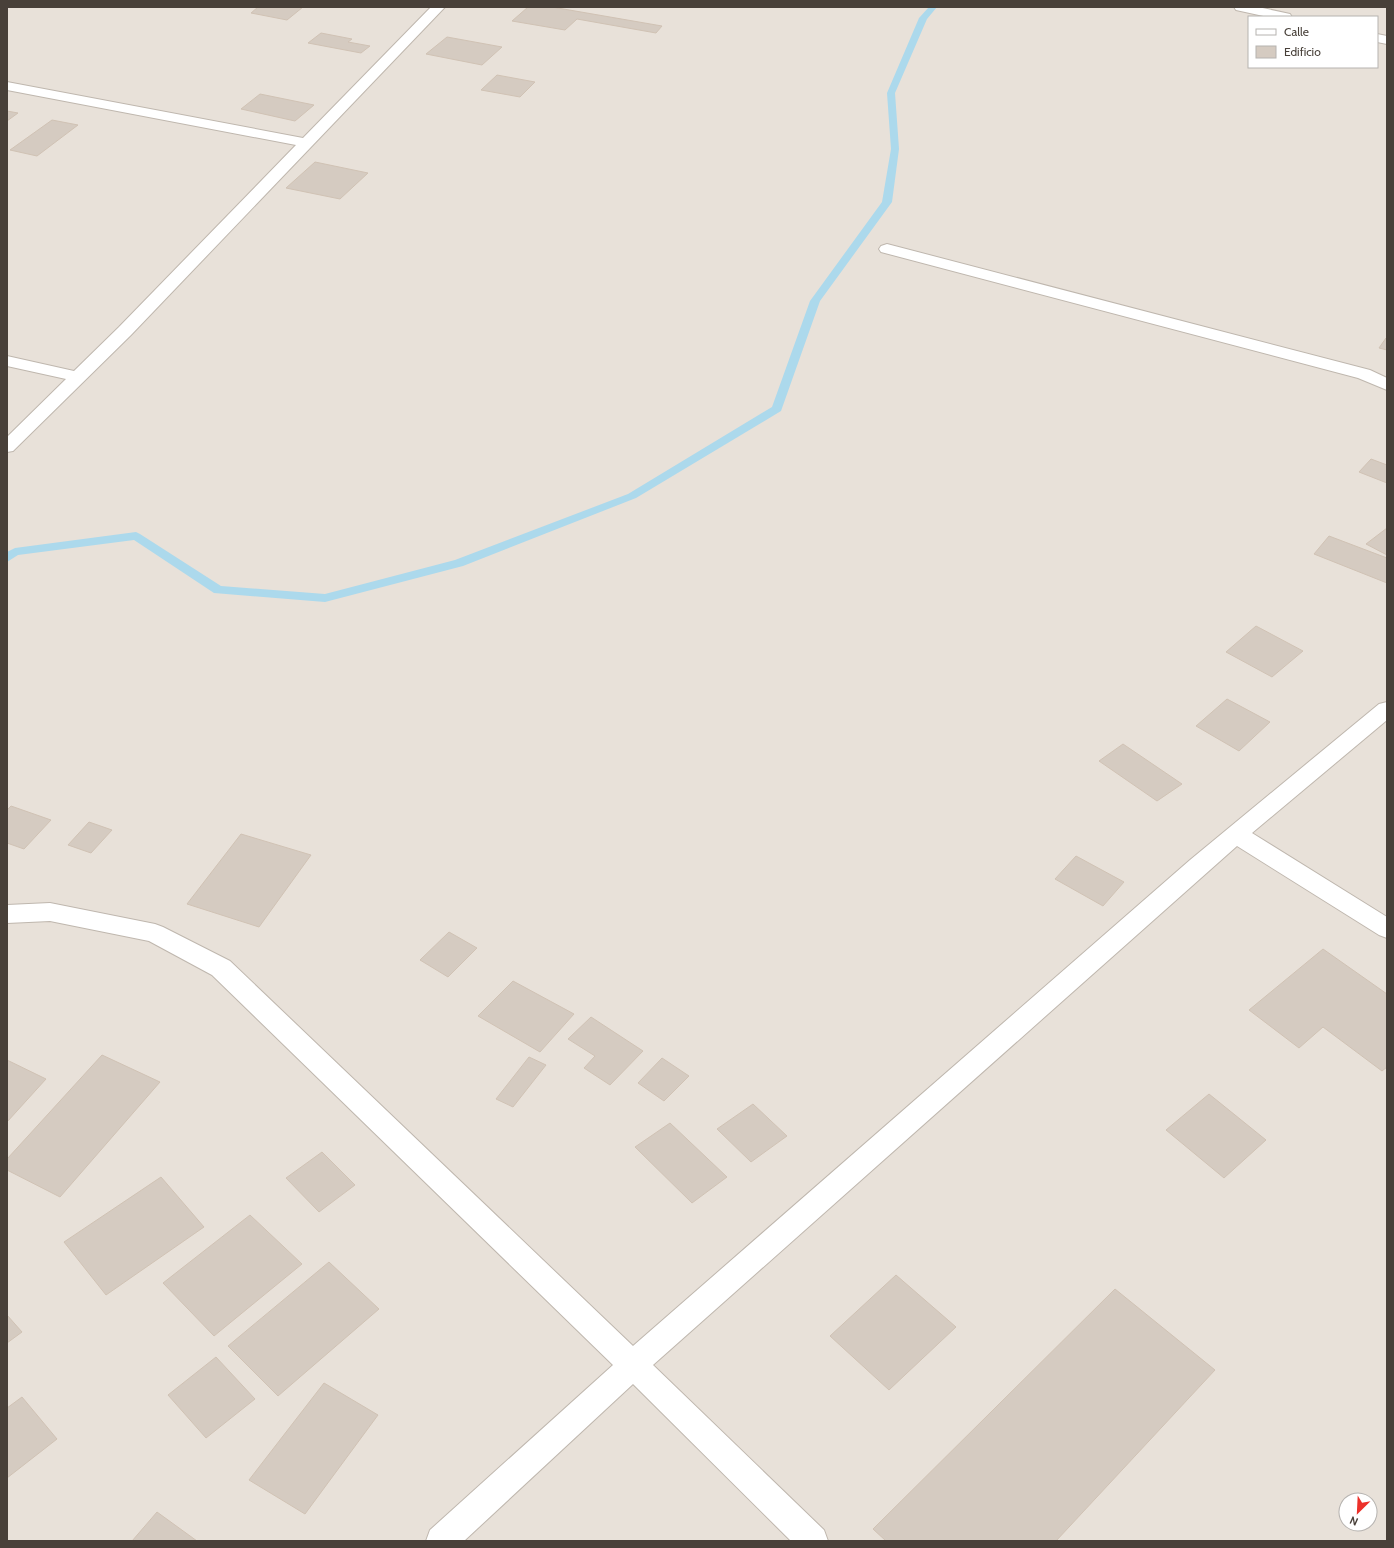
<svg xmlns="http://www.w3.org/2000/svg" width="1394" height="1548" viewBox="0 0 1394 1548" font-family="Cabin,sans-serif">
<rect width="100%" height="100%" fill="#f4f0eb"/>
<path fill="#e8e1d9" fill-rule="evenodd" d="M7,7H1387V1541H7ZM1249,17H1377V67H1249ZM1346,1500H1370V1524H1346Z"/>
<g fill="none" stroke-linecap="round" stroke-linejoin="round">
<path fill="#acd9ec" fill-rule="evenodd" d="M929,7H937L927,19L895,93L899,149L892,202L820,301L781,411L636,498L463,566L325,602L214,593L134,540L18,555L7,562V552L15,548L136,532L140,534L221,586L325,594L455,560L628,494L772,407L810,301L882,202L891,149L887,93L919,18Z"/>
</g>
<path fill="#d5cbc1" stroke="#d0c2b4" d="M258,7H303L287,20L251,13Z
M528,7H552L662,26L656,33L577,19L565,30L512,21Z
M321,33L352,39L348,42L370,46L361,53L308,43Z
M447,37L502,47L482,65L426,54Z
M497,75L535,82L520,97L481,90Z
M260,94L314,105L295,121L241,109Z
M7,111L18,113L7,121Z
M52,120L78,125L37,156L10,150Z
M315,162L368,173L340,199L286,188Z
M1386,338H1387V350L1379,348Z
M1371,459L1387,465V483L1359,472Z
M1387,528V555L1366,544Z
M1329,536L1387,558V583L1314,554Z
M1256,626L1303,651L1272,677L1226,652Z
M1227,699L1270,722L1239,751L1196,726Z
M1123,744L1182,784L1157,801L1099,761Z
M11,806L51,820L24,849L7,843V810Z
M89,822L112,830L91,853L68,845Z
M241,834L311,855L259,927L187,904Z
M1076,856L1124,882L1103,906L1055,879Z
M449,932L477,948L448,977L420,960Z
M1323,949L1387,994V1067L1382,1071L1323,1027L1299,1048L1249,1010Z
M513,981L574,1014L540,1052L478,1016Z
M591,1017L643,1051L610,1085L584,1068L595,1056L568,1039Z
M102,1055L160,1082L60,1197L7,1170V1159Z
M529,1057L546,1065L513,1107L496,1099Z
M662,1058L689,1076L664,1101L638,1083Z
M7,1060L46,1079L7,1122Z
M1209,1094L1266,1140L1224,1178L1166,1130Z
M753,1104L787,1136L751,1162L717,1129Z
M670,1123L727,1177L692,1203L635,1147Z
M322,1152L355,1185L319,1212L286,1178Z
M161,1177L204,1227L106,1295L64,1242Z
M250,1215L302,1264L214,1336L163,1283Z
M329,1262L379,1309L278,1396L228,1346Z
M896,1275L956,1327L889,1390L830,1336Z
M1115,1289L1215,1370L1056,1541H886L873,1529Z
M7,1315L22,1332L7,1343Z
M216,1357L255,1399L206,1438L168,1395Z
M324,1383L378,1415L305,1514L249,1480Z
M22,1397L57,1439L7,1478V1408Z
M157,1512L197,1541H132Z"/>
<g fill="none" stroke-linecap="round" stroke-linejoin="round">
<defs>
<path id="street" d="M431,7H445L131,335L13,451L7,452V437L66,379L7,366V356L74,371L119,327L296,145L7,90V82L303,138Z
M1234,7H1258L1290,14L1292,17H1268L1236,10Z
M1377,34L1387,36V44L1377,42Z
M887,244L1370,370L1387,378V390L1358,378L881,252L879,249L881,246Z
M1387,702V720L1252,833L1387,917V938L1379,935L1237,846L653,1365L824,1530L828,1541H791L633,1384L464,1541H426L430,1530L613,1365L212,975L149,941L50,921L7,923V905L50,903L155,924L163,927L230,961L633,1346L1190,860L1379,704Z"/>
</defs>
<use href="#street" stroke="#bfb7ae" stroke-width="2"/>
<use href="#street" fill="#fff" fill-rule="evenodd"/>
</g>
<rect width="1394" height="1548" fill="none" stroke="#484039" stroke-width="16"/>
<rect x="1248" y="16" width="130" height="52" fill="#ffffff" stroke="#b6b3b0"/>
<rect x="1256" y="29" width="20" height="6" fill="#ffffff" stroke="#b6b3b0"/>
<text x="1284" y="36" font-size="12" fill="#484039">Calle</text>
<rect x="1256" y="46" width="20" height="12" fill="#d5cbc1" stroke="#b6b3b0"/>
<text x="1284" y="56" font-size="12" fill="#484039">Edificio</text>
<g transform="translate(1358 1512) rotate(204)"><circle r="19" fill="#ffffff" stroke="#b6b3b0"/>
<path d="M0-3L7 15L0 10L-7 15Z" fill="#ec312a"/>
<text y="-6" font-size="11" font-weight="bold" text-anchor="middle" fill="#484039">N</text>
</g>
</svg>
